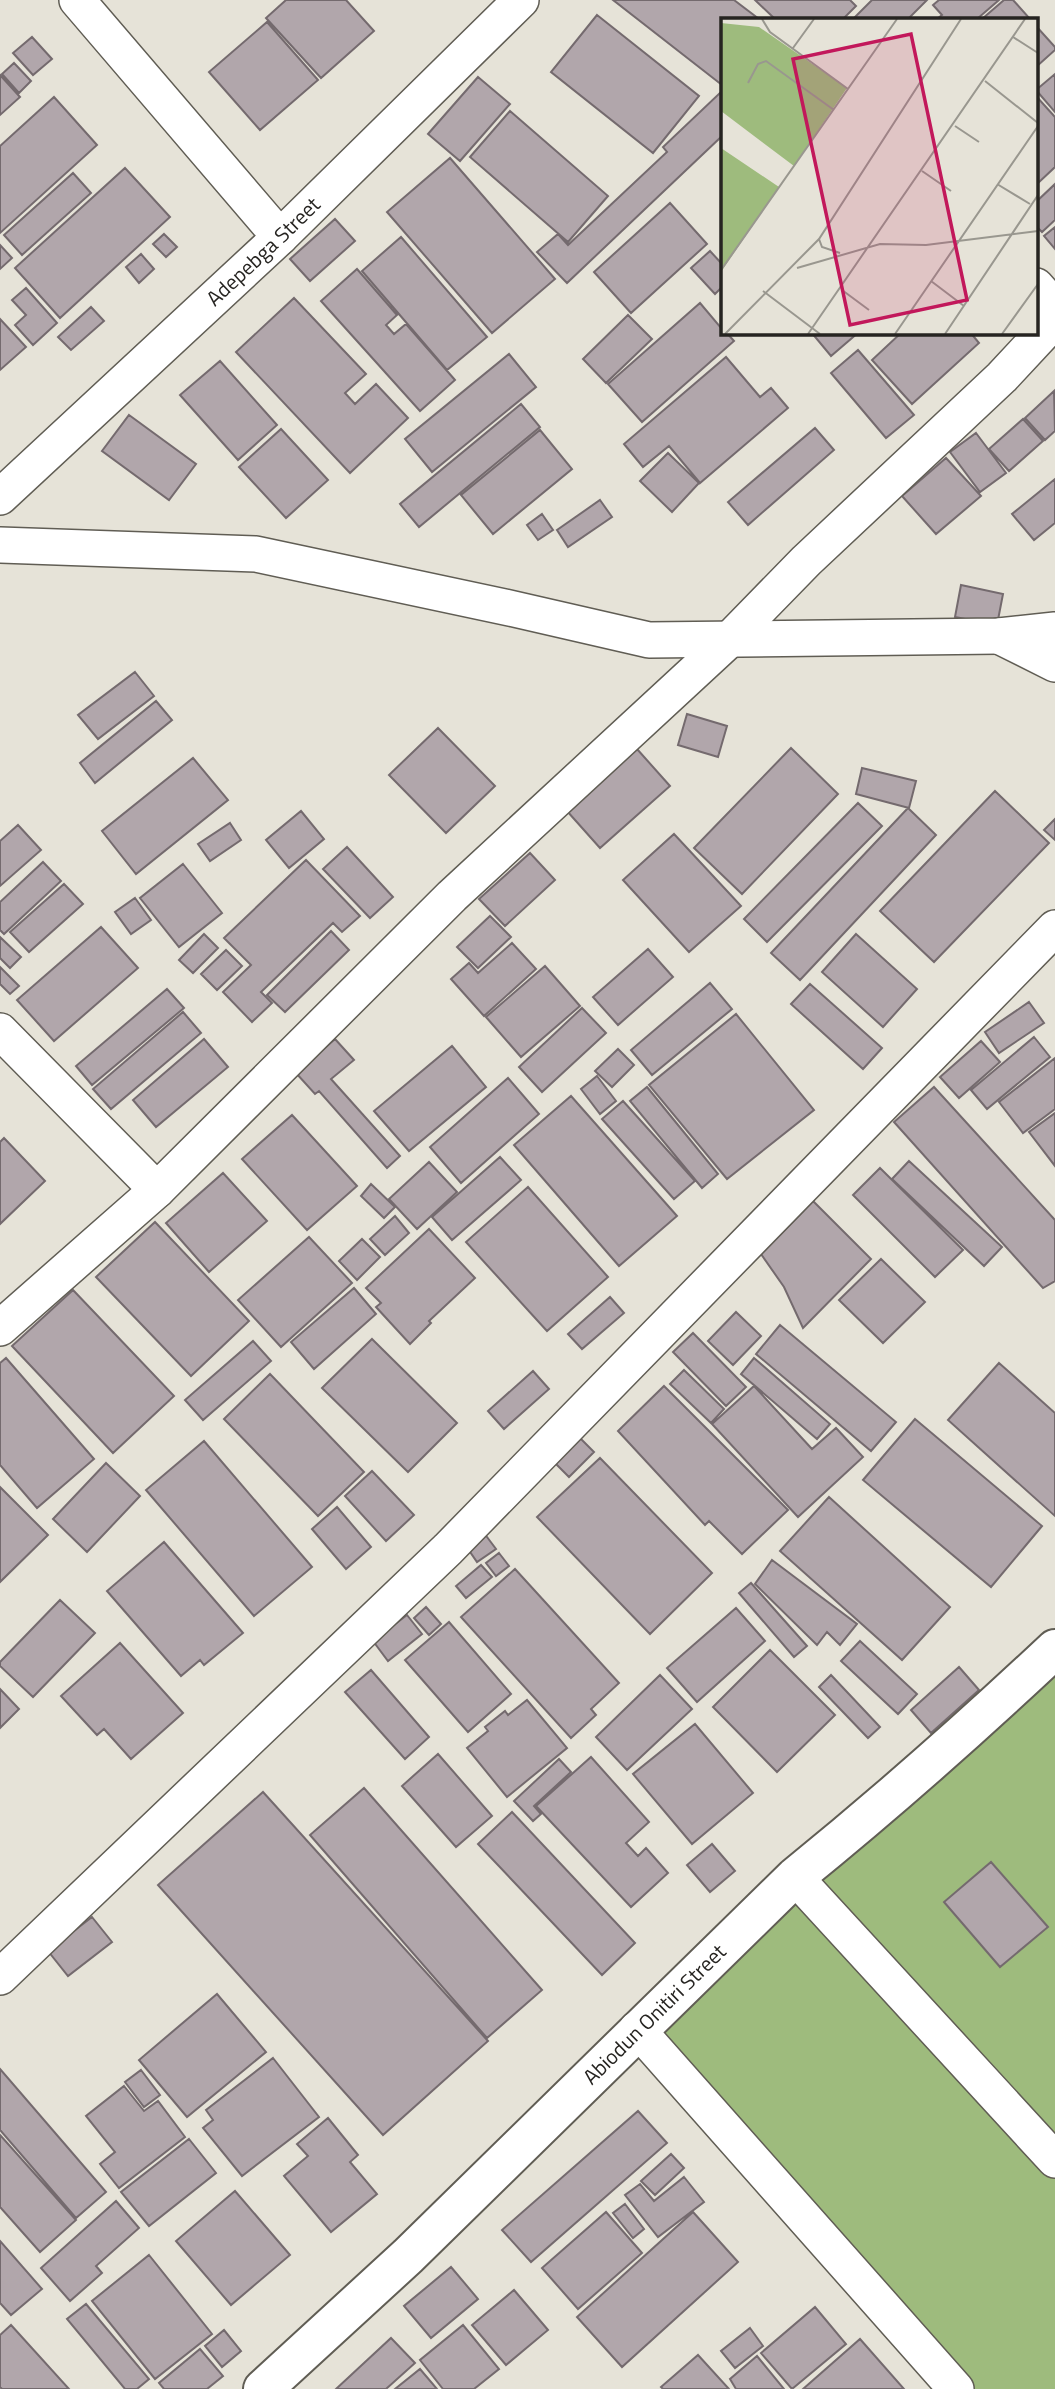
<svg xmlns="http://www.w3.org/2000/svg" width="1055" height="2389" viewBox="0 0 1055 2389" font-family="'Titillium Web',sans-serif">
<rect width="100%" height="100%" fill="#e6e3d8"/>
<path fill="#9ebb7d" d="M1055,1654V2389H971L648,2042Z"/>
<path fill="#b1a6ab" stroke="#746a6e" stroke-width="2" d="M286,0H346L374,31L321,78L266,18Z
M613,0H734L759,19H722V85Z
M755,0H850L856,6L843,19H775Z
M872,0H927L908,19H853Z
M939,0H999L977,19H937L942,15L933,5Z
M1004,0H1013L1030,19H982Z
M597,15L699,96L653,153L551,72Z
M267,22L318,80L260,130L209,72Z
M1036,26L1055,47V50L1036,67Z
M32,37L52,59L33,75L13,53Z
M14,63L31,81L19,93L2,74Z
M1055,74V112L1036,90Z
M0,75L20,97L0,115Z
M478,77L510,104L460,161L428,134Z
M722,91V136L567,283L537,252L558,234L568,245L667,152L663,147Z
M1036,96L1055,117V167L1036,185Z
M54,97L97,145L0,233V146Z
M510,111L608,196L568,242L470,157Z
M450,158L555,279L492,333L387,212Z
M125,168L170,217L60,318L15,268Z
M73,173L91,193L22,255L4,235Z
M1055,184V220L1042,232L1036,226V202Z
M670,203L707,244L631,313L594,272Z
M335,219L355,241L310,281L290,259Z
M1055,227V249L1044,236Z
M164,234L177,247L166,257L153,244Z
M401,237L487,337L447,370L362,271Z
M0,245L12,258L0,269Z
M710,251L722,264V287L715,294L691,268Z
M141,254L154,269L139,283L126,267Z
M357,269L397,315L386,325L394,334L406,324L455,380L420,411L321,301Z
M26,288L57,323L33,345L15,325L26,315L12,300Z
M294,298L366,374L345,393L355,404L376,384L408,418L350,473L236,352Z
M700,303L722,329V332H726L734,341L642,422L608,384Z
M91,307L104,321L71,350L58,337Z
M628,315L652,339L606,383L583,359Z
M0,319L26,347L0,370Z
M811,332H859L831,356Z
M902,332H970L979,343L912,404L872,360Z
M858,350L914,415L886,438L831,373Z
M509,354L536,387L432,472L405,439Z
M726,357L760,397L771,388L788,408L700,483L669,446L643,467L624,444Z
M220,361L277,425L238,460L180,395Z
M1054,391L1055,431L1045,440L1025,418Z
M521,404L540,427L419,527L400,504Z
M129,415L196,464L169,500L102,451Z
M1023,419L1043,441L1009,471L989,449Z
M815,428L834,450L748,525L728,502Z
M281,429L328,480L286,518L239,467Z
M540,430L572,469L493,534L461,495Z
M976,433L1006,473L980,492L950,452Z
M668,453L699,483L672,512L640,481Z
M946,458L981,496L936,534L902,496Z
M1055,479V523L1034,540L1012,514Z
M600,500L612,517L568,547L557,530Z
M542,514L553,530L538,540L527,525Z
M961,585L1003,594L997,625L955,617Z
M135,672L154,696L98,739L78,715Z
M156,701L172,720L95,783L80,763Z
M687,714L727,726L718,757L678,745Z
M438,728L495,786L446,833L389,775Z
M791,748L838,794L742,894L694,848Z
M637,749L670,786L600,848L567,811Z
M193,758L228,800L136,874L102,831Z
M862,768L916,781L909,808L856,794Z
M995,791L1049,843L934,962L880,911Z
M858,803L882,826L767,942L744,919Z
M908,808L936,835L800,980L771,953Z
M301,811L324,839L289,868L266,840Z
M1055,819V840L1044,830Z
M230,823L241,840L210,861L198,844Z
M18,825L41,850L0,886V841Z
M674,834L741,906L689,952L623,880Z
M347,847L393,897L370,918L323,869Z
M530,853L555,880L505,926L479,899Z
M306,860L360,916L342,932L333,923L261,992L272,1003L252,1022L223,992L251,965L224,938Z
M43,862L61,881L4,934L0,930V902Z
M183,864L222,913L179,947L140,898Z
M64,884L83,904L29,952L10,932Z
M135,898L151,920L131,934L115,912Z
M490,916L511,937L478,968L457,947Z
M101,927L138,968L54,1041L17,1000Z
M331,931L349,950L285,1012L267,995Z
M204,934L218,948L193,973L179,960Z
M856,934L917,989L883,1027L822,972Z
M0,937L21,957L10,968L0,958Z
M512,943L536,969L484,1016L451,979L469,963L478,973Z
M648,949L673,977L618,1025L593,997Z
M226,950L242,966L217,990L201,974Z
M545,966L580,1006L521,1057L486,1017Z
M0,967L19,986L10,994L0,984Z
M710,983L732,1009L652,1075L631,1050Z
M810,984L882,1048L863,1069L791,1004Z
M167,989L184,1008L92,1085L76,1066Z
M1029,1002L1044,1023L999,1053L985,1032Z
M582,1008L606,1033L542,1092L519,1067Z
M183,1012L201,1033L111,1109L93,1089Z
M736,1014L814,1110L727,1179L649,1085Z
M1034,1037L1050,1057L987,1109L971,1090Z
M204,1039L228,1067L156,1127L133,1100Z
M335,1039L354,1060L331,1079L400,1156L387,1168L319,1091L315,1094L296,1073Z
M981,1041L1000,1062L959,1098L940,1077Z
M452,1046L486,1087L409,1151L374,1111Z
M618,1049L634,1065L612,1087L595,1071Z
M1055,1058V1109L1023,1133L999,1102Z
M597,1076L616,1101L600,1114L581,1089Z
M508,1078L539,1114L461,1183L430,1147Z
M647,1087L718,1174L702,1188L630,1101Z
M934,1087L1055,1220V1281L1043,1288L894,1122Z
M571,1096L677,1216L619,1266L514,1145Z
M623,1101L695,1181L674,1199L602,1119Z
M1055,1113V1166L1029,1132Z
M292,1115L357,1186L307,1230L242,1159Z
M4,1138L45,1181L0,1224V1142Z
M500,1157L521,1180L452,1240L432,1217Z
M909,1161L1002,1247L984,1266L892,1179Z
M429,1162L457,1192L417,1229L389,1199Z
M880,1168L963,1250L935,1277L853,1195Z
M223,1173L267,1221L209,1272L166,1223Z
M371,1184L395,1207L384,1218L361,1196Z
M528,1187L608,1277L547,1331L466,1242Z
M813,1201L871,1259L803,1328L784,1287L761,1254Z
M395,1216L409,1233L385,1255L370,1239Z
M155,1222L249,1321L191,1376L96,1277Z
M429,1229L475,1278L429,1321L431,1323L410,1344L376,1307L381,1303L366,1288Z
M309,1237L352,1283L281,1347L238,1300Z
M362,1239L380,1257L357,1280L339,1261Z
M881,1259L925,1302L883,1343L839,1300Z
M354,1288L376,1314L314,1369L291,1342Z
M73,1290L174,1396L113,1453L12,1346Z
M610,1297L624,1313L582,1349L568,1334Z
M736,1312L761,1336L733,1365L708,1341Z
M780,1325L896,1422L871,1451L756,1354Z
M693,1333L746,1387L726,1406L673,1352Z
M372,1339L457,1423L408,1472L322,1388Z
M253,1341L271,1361L203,1420L185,1400Z
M6,1358L94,1459L37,1508L0,1465V1363Z
M754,1358L830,1424L817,1439L741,1374Z
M999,1363L1055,1413V1516L948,1420Z
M684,1370L724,1409L711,1423L670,1384Z
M533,1371L549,1389L504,1429L488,1411Z
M270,1374L364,1472L318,1516L224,1419Z
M664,1386L788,1510L742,1554L709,1521L705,1525L618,1431Z
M754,1386L812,1449L836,1428L863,1457L798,1517L712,1424Z
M915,1419L1042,1526L991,1587L863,1480Z
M579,1437L594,1452L569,1477L554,1462Z
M204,1441L312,1567L254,1616L146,1490Z
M600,1458L712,1573L650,1634L537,1517Z
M106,1463L140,1496L87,1552L53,1519Z
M372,1471L414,1515L386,1541L345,1496Z
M0,1487L48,1535L0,1582Z
M829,1497L950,1607L902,1660L780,1551Z
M337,1507L371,1547L346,1569L312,1529Z
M484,1533L496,1549L477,1562L466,1546Z
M164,1542L243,1633L204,1665L200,1660L181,1676L107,1591Z
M499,1553L509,1566L496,1576L486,1563Z
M772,1560L857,1624L840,1645L827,1632L817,1645L755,1584Z
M481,1565L492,1577L466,1598L456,1586Z
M515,1569L619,1683L591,1709L596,1715L571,1738L461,1617Z
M751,1583L807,1646L794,1657L739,1593Z
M60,1600L95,1633L33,1697L0,1666V1662Z
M426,1607L441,1624L429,1635L414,1618Z
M736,1608L765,1641L697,1702L667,1668Z
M407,1615L422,1634L388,1661L373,1641Z
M449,1622L511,1694L468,1732L405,1660Z
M860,1641L917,1694L898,1714L841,1661Z
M120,1643L183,1713L131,1759L104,1729L97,1735L61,1696Z
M770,1650L835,1715L777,1772L713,1707Z
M959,1667L979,1690L931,1733L911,1710Z
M371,1670L429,1737L405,1759L345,1692Z
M660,1675L692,1709L627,1770L596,1737Z
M831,1675L880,1727L868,1738L819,1687Z
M0,1689L19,1709L0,1728Z
M527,1700L567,1748L507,1797L467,1748L488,1731L485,1727L505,1711L508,1715Z
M695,1724L753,1793L692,1844L633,1774Z
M438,1754L492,1816L456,1847L402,1786Z
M591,1757L649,1822L626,1843L638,1856L646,1848L668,1873L631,1907L536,1806Z
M559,1759L571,1772L534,1806L541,1814L533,1821L514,1801Z
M364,1788L542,1990L487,2038L310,1835Z
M263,1792L488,2041L383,2135L158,1885Z
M512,1812L635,1943L602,1975L478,1844Z
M712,1844L735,1871L710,1892L687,1865Z
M991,1862L1048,1927L1000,1967L944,1902Z
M92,1917L112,1942L68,1976L48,1951Z
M217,1994L266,2052L187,2117L139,2060Z
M273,2058L319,2117L242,2176L203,2128L213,2120L206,2110Z
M0,2069L106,2192L76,2218L0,2130Z
M141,2070L160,2095L144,2107L125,2082Z
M124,2086L144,2111L158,2101L185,2137L119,2188L100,2164L115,2152L86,2116Z
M638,2111L667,2143L531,2262L502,2230Z
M328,2118L358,2155L350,2162L377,2194L331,2232L284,2176L308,2156L297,2144Z
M0,2135L76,2220L40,2252L0,2207Z
M189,2139L216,2173L149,2226L121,2192Z
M671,2154L684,2168L655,2195L641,2181Z
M684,2177L704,2202L658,2237L625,2195L640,2184L654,2201Z
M235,2191L290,2255L231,2305L176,2241Z
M116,2201L139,2228L96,2266L102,2273L70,2301L41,2268Z
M625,2204L644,2229L633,2238L613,2213Z
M606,2212L642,2253L578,2309L542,2268Z
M693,2212L738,2262L622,2367L577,2317Z
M0,2241L42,2289L11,2315L0,2303Z
M149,2255L212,2334L155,2379L92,2301Z
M451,2267L478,2299L431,2338L404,2306Z
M514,2290L548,2330L506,2365L472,2325Z
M86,2304L149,2379L137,2389H125L67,2319Z
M815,2307L846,2344L792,2389L761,2353Z
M11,2325L69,2389H2L0,2387V2335Z
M463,2325L499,2369L474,2389H443L420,2360Z
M750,2328L763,2346L735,2368L721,2351Z
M224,2330L241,2351L222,2367L205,2346Z
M391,2338L415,2363L386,2389H336Z
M860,2339L904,2389H803Z
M200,2349L223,2376L207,2389H164L159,2383Z
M698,2355L729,2389H663L661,2387Z
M757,2356L784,2389H736L730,2379Z
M420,2369L437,2389H395Z"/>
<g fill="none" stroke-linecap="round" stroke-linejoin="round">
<defs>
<g id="street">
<path d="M77,0L280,237"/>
<path d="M1036,286L1055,307"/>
<path id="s1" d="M0,497L280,237L521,0"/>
<path d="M0,545L256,554L514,609L649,640L999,636L1055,630"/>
<path d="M999,636L1055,664"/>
<path d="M0,1031L157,1190"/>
<path d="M0,1328L157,1190L452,896L729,640L806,561L1002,377L1055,320"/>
<path d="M795,1877L1055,2160"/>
<path d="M0,1977L448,1549L1055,928"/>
<path d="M637,2029L956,2389"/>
</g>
<g id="secondary">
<path id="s2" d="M263,2389L408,2256L795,1877C885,1804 971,1728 1055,1649"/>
</g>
</defs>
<use href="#street" stroke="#605d54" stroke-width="38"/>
<use href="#secondary" stroke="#605d54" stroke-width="42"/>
<use href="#street" stroke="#fff" stroke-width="35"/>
<use href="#secondary" stroke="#fff" stroke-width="38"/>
</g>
<g text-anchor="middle" stroke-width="7" stroke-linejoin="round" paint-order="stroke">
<g font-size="21" fill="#262421" stroke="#e6e3d8">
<text dy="7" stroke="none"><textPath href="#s1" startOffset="360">Adepebga Street</textPath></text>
<text dy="7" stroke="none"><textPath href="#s2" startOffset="542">Abiodun Onitiri Street</textPath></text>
</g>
</g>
<g transform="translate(721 18)">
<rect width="317" height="317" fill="#e6e3d8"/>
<path d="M0,5L38,9L126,70L73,148L0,93ZM0,130L58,169L0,254Z" fill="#9ebb7d"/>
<path fill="none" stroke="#99978f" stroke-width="2" d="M41,1L49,14L127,71M292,19L317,35M72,30L93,1M264,63L317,105M27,65L37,46L45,43L113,92M234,108L258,124M201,153L230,173M276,166L309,186M98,221L101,229L119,235M76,250L159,226L205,227L317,213M0,252L176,1M210,263L243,288M121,272L148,292M42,273L99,316M4,316L98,221L240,1M87,316L304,1M174,316L317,108M224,316L317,177M281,316L317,266"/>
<path fill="#c2185b" fill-opacity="0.15" stroke="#c2185b" stroke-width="3.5" d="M190,16L246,282L129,307L72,41Z"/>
<rect width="317" height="317" fill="none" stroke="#262421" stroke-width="3.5"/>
</g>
</svg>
